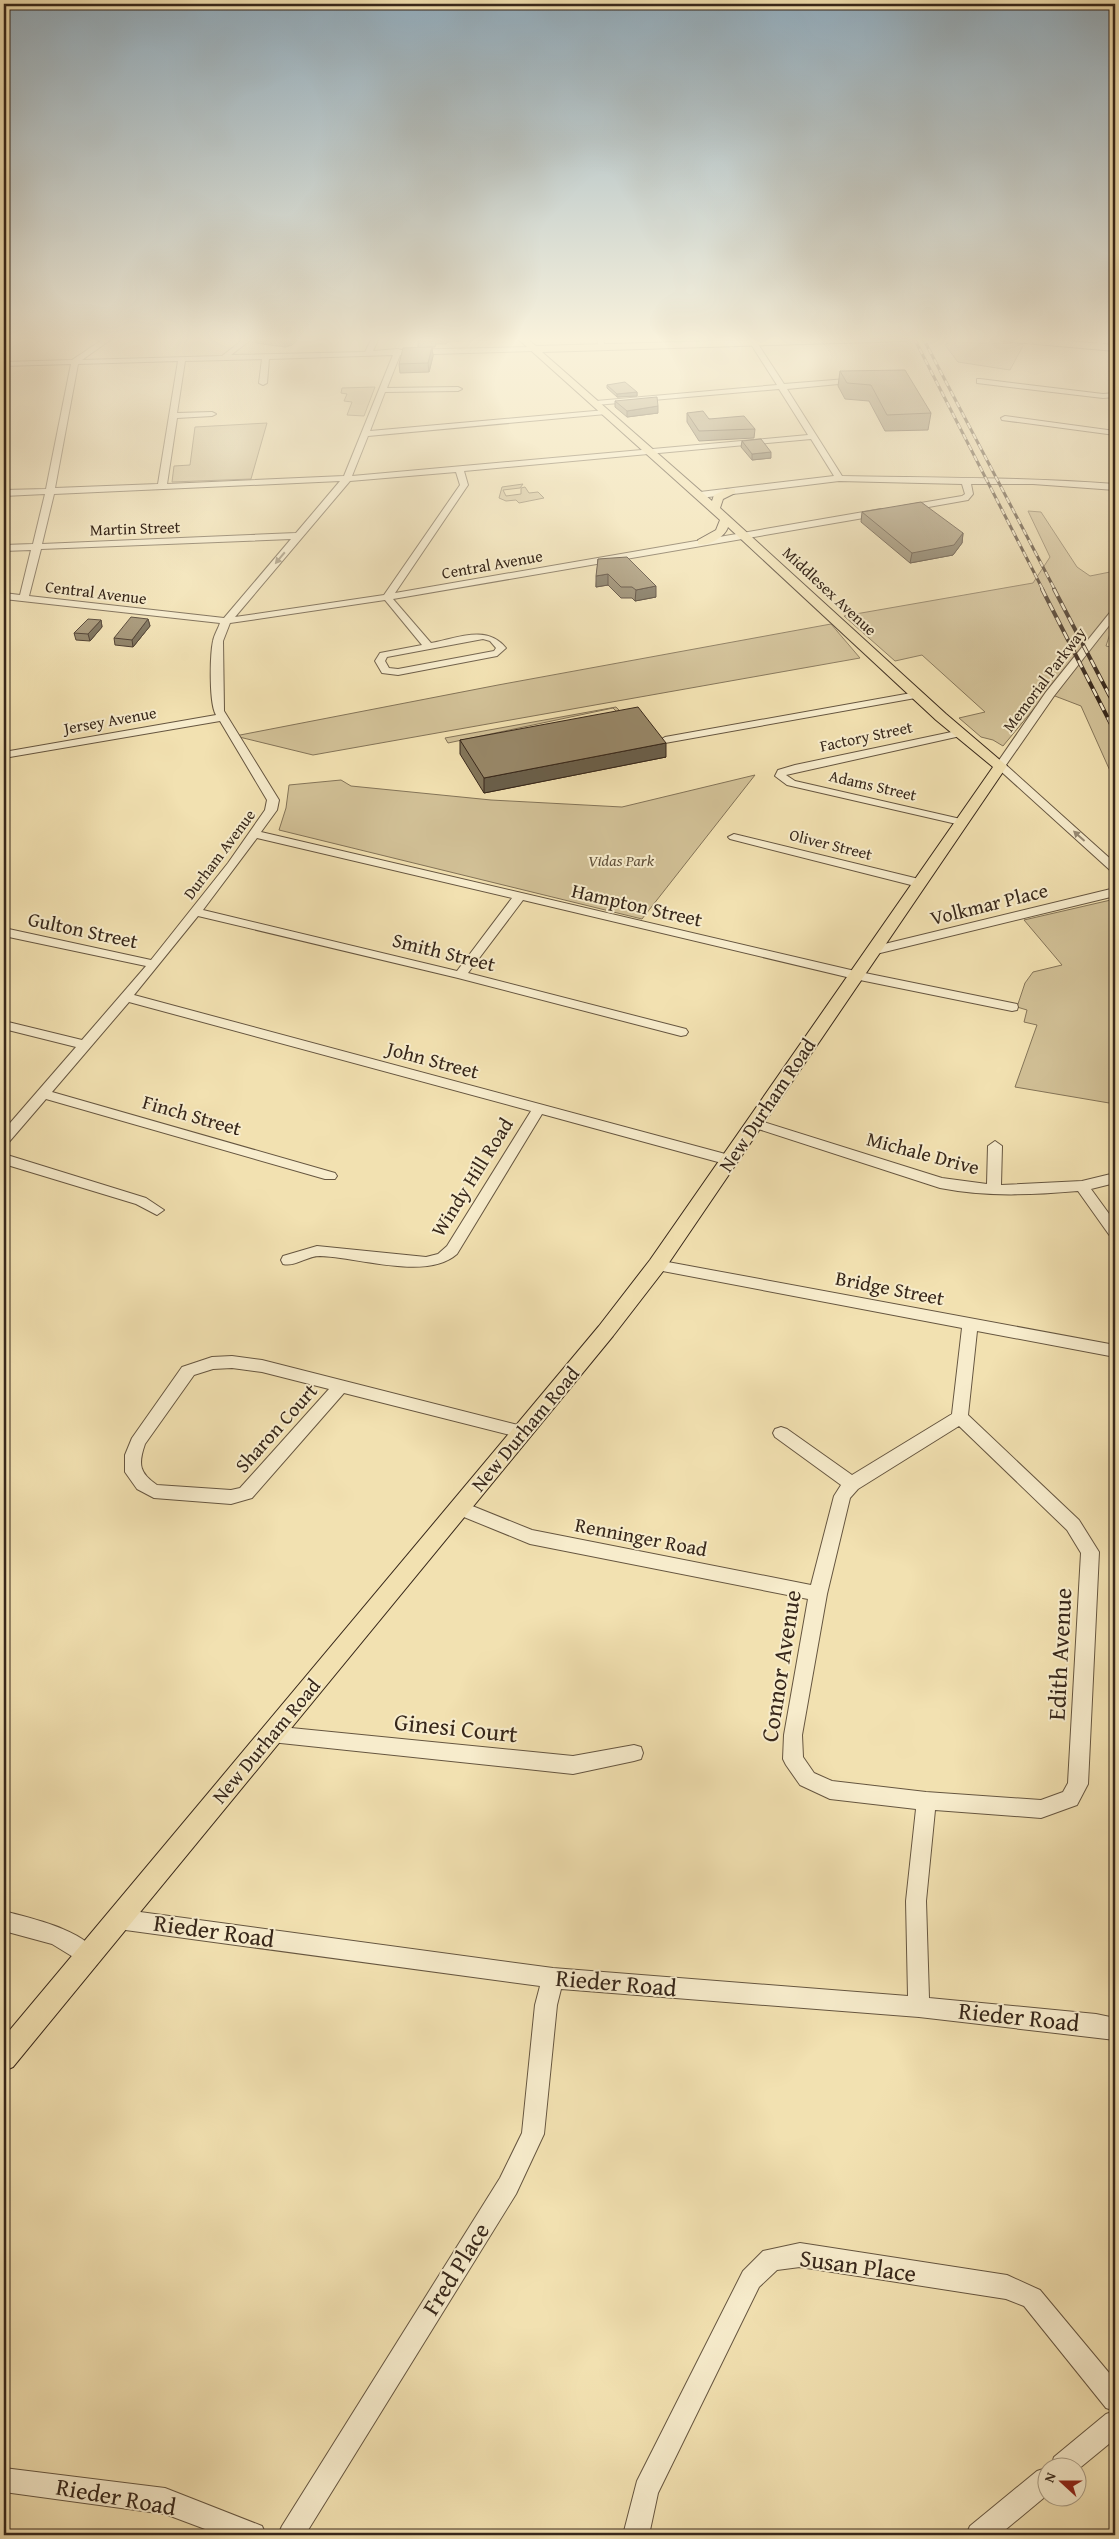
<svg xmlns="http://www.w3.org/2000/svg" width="1119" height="2539" viewBox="0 0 1119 2539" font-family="'Gentium Book Plus',serif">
<rect width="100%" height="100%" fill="#f2e1b1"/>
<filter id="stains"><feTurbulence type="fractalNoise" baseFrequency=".004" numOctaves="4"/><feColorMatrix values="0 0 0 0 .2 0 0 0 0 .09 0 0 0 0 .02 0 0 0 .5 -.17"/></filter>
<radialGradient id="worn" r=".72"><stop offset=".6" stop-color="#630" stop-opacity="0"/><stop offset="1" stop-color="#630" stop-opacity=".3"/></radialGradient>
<path fill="#d2c197" stroke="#847458" d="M950,342L1024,344L1010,370L958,362L945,345Z
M375,387L364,416L347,415L352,402L344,401L347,394L341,393L342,388Z
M267,423L251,479L172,482L174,466L190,465L195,427Z
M523,484L520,488L503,490L506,496L521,494V488L525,487L529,493L538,492L544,498L519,503L516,500L506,501L499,498L502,487Z
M1028,511L1041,512L1077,567L1090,576L1115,571V618L1106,646L1115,648V782L1081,706L1047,693L1003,746L993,740L981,737L959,718L985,712L922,655L895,661L844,616L1033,583L1050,557Z
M831,624L860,658L313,755L235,736L498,685Z
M616,707L620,711L617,712L613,708L448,743L445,738Z
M755,775L642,919L279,830L286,808L289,785L341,780L351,786L491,800L622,807Z
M1115,899V1104L1015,1087L1037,1025L1024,1022L1027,1010L1017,1007L1025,983L1033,972L1062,965L1024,920Z"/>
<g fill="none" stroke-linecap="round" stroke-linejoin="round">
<path stroke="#cdbc93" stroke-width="11" stroke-dasharray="11 5" stroke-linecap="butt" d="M907,338H920"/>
<defs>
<path id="minor" d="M105,338H113L82,360L222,356L245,338H253L231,355L365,352L372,338H379L373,351L398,349L401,350L533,347L537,349L533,351L400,355L387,388L458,387L462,389L458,391L385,392L370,431L606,410L610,412L606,414L368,436L352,476L808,435L779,389L596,405L592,403L596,401L777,385L747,338H754L784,384L859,378L863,380L859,382L787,389L842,476C933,478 1024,477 1115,484V490L1033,484H971L973,494L968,500L906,511L903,510V506L962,496L965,494L962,484L839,481L700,498L696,495L700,492L834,476L811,439L464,471L468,485L395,593L881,509L885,512L881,515L393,599L431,643C457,638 487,624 506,648L497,656L398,675L382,673L375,661L380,653L422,645L385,600L230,623L223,641L224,711L279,800L277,810L261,832L855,971L1012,1003L1017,1004L1018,1007L1017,1010L1012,1011L855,979L523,900L468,973L686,1029L688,1032L686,1035L681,1036L458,978L198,916L134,995L729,1155L736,1160L729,1165L542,1114L457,1254C427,1281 358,1257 320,1256C307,1256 295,1267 283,1264L281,1260L283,1256L317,1246L426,1257L438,1254L447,1246L531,1111L129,1002L52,1092L335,1173L337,1176L335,1179H325L46,1099L9,1142L4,1144V1130L76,1047L4,1029V1021L82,1040L146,966L4,936V928L151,960L228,863L265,810L267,800L220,721L4,758V752L216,715C209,704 210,655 213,641C214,635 218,629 220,623L4,599V593L20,595L31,550L4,551V545L33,544L45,494L4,496V490L46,489L71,364L4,366V362L72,360ZM393,355L344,476L167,484L177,418L212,416L216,414L212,412L177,413L185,361L262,359L259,383L263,385L267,383L269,359ZM178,361L158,484L55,488L78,364ZM456,472L460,485L384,595L235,617L350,481ZM340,481L296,533L42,544L54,494ZM291,539L224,618L29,596L41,549ZM483,639L490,641L496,648L494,651L398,669L389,668L385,661L387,657ZM257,838L512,898L457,971L203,910Z
M597,338H603L605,349H599Z
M1099,338H1106L1100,348H1094Z
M980,379L1103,394L1115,393V397L1103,398L977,383V379Z
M1005,416L1115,431V435L1002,420L1001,418Z
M1115,609V618L1054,696L1006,765L1115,863V873L1111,871L995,766L1046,692L1112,610Z
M917,692L921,693V697L665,743L660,740L665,737Z
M961,730L966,733L965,735L786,775L795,781L965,820V824L961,825L787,785L775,776L778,770L795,765Z
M734,834L923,880L925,883L919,887L730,839L728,837Z
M1115,888V896L872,955L866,951L868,948Z
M754,1119L942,1178L987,1184L988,1146L995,1141L1002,1146L1001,1185L1082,1181L1115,1173V1183L1091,1189L1115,1222V1237L1110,1236L1078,1191C1031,1195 986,1197 940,1188L749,1126L747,1123L749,1120Z
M4,1154L146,1198L164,1210L157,1215L136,1204L4,1164Z
M657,1260L1115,1345V1357L977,1331L968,1415L1079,1520L1099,1552L1088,1784L1077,1805L1041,1818L935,1810L926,1901L929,1998L1096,2014L1115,2018V2040L919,2017L561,1989L557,2005L544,2134L516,2194L305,2535H278L282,2526L500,2178L522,2133L535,2005L540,1986L118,1929L111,1926L108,1919L111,1912L118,1909L553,1968L908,1996L906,1901L916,1809L830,1799L800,1785L786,1765L783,1759L784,1735L808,1599L530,1544L454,1513L452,1508L454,1503L460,1501L532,1530L811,1585L834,1496L841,1485L775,1437L773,1433L775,1429L781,1427L787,1429L852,1475L952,1414L962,1328L652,1269L650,1265L652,1261ZM959,1426L1067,1530L1081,1553L1068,1783L1063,1792L1041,1800L926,1792L832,1781L814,1773L803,1757L802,1735L827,1594L850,1498L858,1489Z
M232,1356L262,1360L522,1426L528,1428L530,1432L528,1436L522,1438L344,1393L252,1498L231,1504L154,1498L137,1489L125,1472V1455L132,1438L182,1367L212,1357ZM232,1368L262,1372L329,1389L240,1488L231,1490L157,1485C139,1473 138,1464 145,1444L194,1375L213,1369Z
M271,1726L573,1756L634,1745L641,1747L643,1753L641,1759L634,1761L573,1774L271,1742L264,1740L262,1734L264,1728Z
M4,1911C29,1918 87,1930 98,1956L95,1963L88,1966L52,1944L4,1931Z
M800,2243L1007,2275L1040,2290L1115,2380V2439L1076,2471V2466H1051L1054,2457L1106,2414L1115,2411L1106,2408L1024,2306L1006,2299L800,2267L777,2270L759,2287L658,2493L649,2535H623L637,2481L743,2271L763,2251Z
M4,2468L165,2488L262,2526L266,2535H221L165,2514L4,2492Z
M1046,2468V2496L999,2535H966L970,2526L1037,2471Z"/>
<path id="major" d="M517,338H526L536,346L824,338H911L907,341L542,352L712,501L714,495L727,489H735V493L723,499L720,508L946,714L1007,766L664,1270L613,1336L13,2067L4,2071V2037L599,1326L650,1260L993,767L936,720L728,527C725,537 708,547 698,544V540L716,530L720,520Z
M998,338H1030L1115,345V351L1002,341Z"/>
</defs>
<use href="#minor" stroke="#665640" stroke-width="2"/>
<use href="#major" stroke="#37271a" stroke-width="2"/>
<use href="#minor" fill="#f7eccc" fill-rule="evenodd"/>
<use href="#major" fill="#f2e1b1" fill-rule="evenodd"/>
<defs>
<path id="rail-far1" d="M914,338L1043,590
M923,338L1055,590"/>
<path id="rail" d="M1042,589L1115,732
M1054,589L1115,706"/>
</defs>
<use href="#rail-far1" stroke="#37271a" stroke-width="3"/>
<use href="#rail" stroke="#37271a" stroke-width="4"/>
<use href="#rail-far1" stroke="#f7eccc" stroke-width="2" stroke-dasharray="6" stroke-linecap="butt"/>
<use href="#rail" stroke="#f7eccc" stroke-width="2.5" stroke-dasharray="8" stroke-linecap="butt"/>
</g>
<path fill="#83755a" stroke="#37271a" d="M256,338H300L292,345L285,347L256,343Z
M418,338H494L486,340L447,342L446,344H436L435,347H432L433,356L429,372L400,373L399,364L418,347Z
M840,371L931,413L928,430L885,431L869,401L845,399L838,386Z
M607,385L637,392V396L617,397L607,388Z
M615,401L658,413L627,417L615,407Z
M687,413L709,419L755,429L754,438L699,441L687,422Z
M742,441L771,458L752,460L741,447Z
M862,512L963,533L962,543L953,555L910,563L861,522Z
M598,559L656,597L635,601L632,598H621L608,585L596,587Z
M148,619L150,626L133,647L115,645L114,638Z
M101,620L102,627L90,641L76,640L74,633Z
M460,740L666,757L484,793L460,754Z"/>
<path fill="#6a5f4a" stroke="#37271a" d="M284,338H300L292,345L285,347Z
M486,338H494L486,340Z
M432,347L433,356L429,372L428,363Z
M637,392V396L617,397V394Z
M658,406V413L627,417V411Z
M771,452V458L752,460V454Z
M963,533L962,543L953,555L910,563L912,553Z
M608,574V585L596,587V576Z
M656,586V597L635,601L636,590Z
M148,619L150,626L133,647L132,640Z
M101,620L102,627L90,641L88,634Z
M666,743V757L484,793V778Z"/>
<path fill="#988869" stroke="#37271a" d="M418,338H435L434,339H418Z
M432,347L428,363L399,364L403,348Z
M905,370L931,413L887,415L871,385L847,383L840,371Z
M625,382L637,392L617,394L607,385Z
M657,397L658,406L627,411L615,401Z
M703,411L709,419L744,416L755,429L699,431L687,413Z
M761,439L771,452L752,454L742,441Z
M921,502L963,533L954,545L912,553L862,512Z
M627,557L656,586L636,590L632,587H621L608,574L596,576L598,559Z
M131,617L148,619L132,640L114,638Z
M88,619L101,620L88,634L74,633Z
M638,707L666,743L484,778L460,740Z"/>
<defs><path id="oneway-solid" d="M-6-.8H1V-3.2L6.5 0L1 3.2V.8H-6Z" transform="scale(1.25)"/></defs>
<g fill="#978a73">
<use href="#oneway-solid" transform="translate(280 558) rotate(130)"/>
<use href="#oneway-solid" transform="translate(1079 836) rotate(-138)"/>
</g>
<linearGradient id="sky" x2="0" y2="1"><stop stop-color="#92adbe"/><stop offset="0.49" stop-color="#f9f2dc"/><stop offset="1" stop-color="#f9f2dc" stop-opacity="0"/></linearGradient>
<rect width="1119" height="693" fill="url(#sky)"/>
<g text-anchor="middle" stroke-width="4" stroke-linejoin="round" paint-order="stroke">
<g font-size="16" fill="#37271a" stroke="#f7eccc">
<text transform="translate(135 528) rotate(-2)" y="6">Martin Street</text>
<text transform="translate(492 564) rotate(-10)" y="6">Central Avenue</text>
<text transform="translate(830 591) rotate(43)" y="6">Middlesex Avenue</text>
<text transform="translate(96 592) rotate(7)" y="6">Central Avenue</text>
<text transform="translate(1044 679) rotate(-53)" y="6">Memorial Parkway</text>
<text transform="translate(110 720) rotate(-10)" y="6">Jersey Avenue</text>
<text transform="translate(866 736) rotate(-12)" y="6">Factory Street</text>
<text transform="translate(873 785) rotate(13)" y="6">Adams Street</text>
<text transform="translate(831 844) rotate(14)" y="6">Oliver Street</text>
<text transform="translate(219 854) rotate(-53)" y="6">Durham Avenue</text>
</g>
<g font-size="16" font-style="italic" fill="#5e4e39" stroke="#f7eccc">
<text x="621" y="866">Vidas Park</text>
</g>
<g font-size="20" fill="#37271a" stroke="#f7eccc">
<text transform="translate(989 904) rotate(-14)" y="7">Volkmar Place</text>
<text transform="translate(637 905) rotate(13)" y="7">Hampton Street</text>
<text transform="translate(83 930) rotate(12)" y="7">Gulton Street</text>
<text transform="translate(444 952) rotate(14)" y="7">Smith Street</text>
<text transform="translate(433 1060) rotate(15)" y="7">John Street</text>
<text transform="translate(767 1105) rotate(-56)" y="7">New Durham Road</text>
<text transform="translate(192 1115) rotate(16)" y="7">Finch Street</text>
<text transform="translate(923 1153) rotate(15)" y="7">Michale Drive</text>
<text transform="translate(472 1177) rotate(-58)" y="7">Windy Hill Road</text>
<text transform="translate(890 1288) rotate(11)" y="7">Bridge Street</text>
<text transform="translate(276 1428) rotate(-48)" y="7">Sharon Court</text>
<text transform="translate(525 1429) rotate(-50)" y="7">New Durham Road</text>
<text transform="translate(641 1537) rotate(11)" y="7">Renninger Road</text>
<text transform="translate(266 1741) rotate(-50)" y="7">New Durham Road</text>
</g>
<g font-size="24" fill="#37271a" stroke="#f7eccc">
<text transform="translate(1060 1654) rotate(-87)" y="8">Edith Avenue</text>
<text transform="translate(781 1666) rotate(-81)" y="8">Connor Avenue</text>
<text transform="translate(456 1728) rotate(6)" y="8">Ginesi Court</text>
<text transform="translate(214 1931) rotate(8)" y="8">Rieder Road</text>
<text transform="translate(616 1983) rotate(5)" y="8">Rieder Road</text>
<text transform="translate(1019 2017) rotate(6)" y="8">Rieder Road</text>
<text transform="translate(858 2266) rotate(8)" y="8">Susan Place</text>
<text transform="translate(456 2269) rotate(-58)" y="8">Fred Place</text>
<text transform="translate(116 2497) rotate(10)" y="8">Rieder Road</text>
</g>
</g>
<rect width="1119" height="2539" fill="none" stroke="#f2e1b1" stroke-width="20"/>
<rect x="5" y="5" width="1109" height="2529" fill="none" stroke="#37271a" stroke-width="2.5"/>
<rect x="10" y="10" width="1099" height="2519" fill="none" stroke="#37271a"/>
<g transform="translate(1062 2482) rotate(291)"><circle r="24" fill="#f7eccc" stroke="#aa9d85"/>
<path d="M0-4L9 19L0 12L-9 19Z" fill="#8f2418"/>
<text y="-8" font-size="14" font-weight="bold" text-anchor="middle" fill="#37271a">N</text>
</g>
<rect width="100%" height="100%" filter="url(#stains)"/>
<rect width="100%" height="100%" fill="url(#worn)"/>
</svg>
